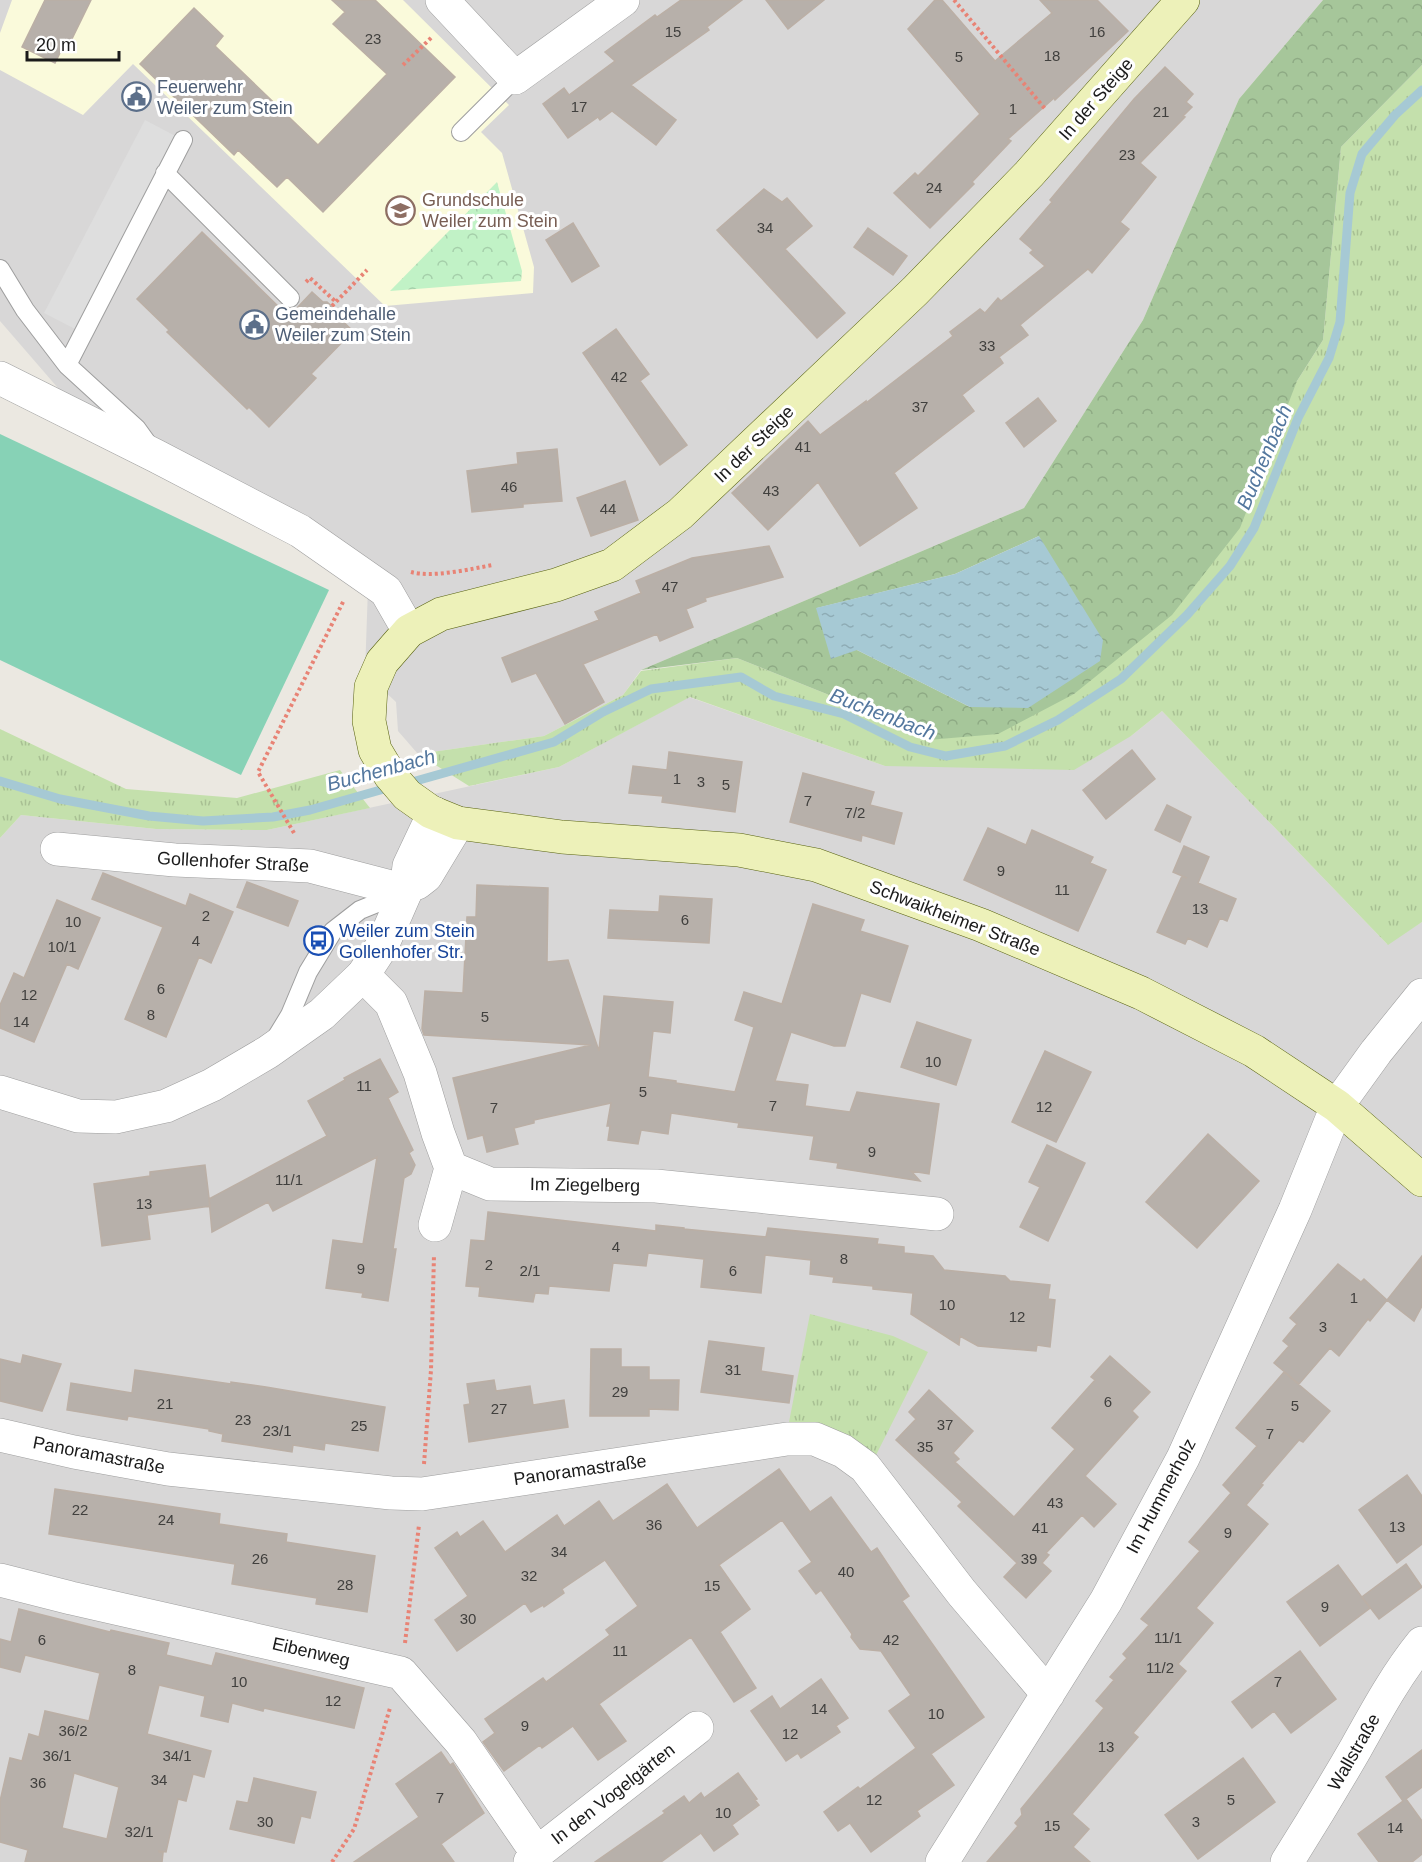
<svg xmlns="http://www.w3.org/2000/svg" width="1422" height="1862" viewBox="0 0 1422 1862" font-family="Arial,sans-serif">
<defs>
<pattern id="grass-tufts" width="24" height="20" patternUnits="userSpaceOnUse" patternTransform="scale(1.5)"><rect width="24" height="20" fill="#c4e0ac"/><path d="M3 7l-1-3M5 7V3M7 7l1-3M15 17l-1-3M17 17v-4M19 17l1-3" fill="none" stroke="#a8c093"/></pattern>
<pattern id="forest-crowns" width="20" height="18" patternUnits="userSpaceOnUse" patternTransform="scale(1.5)"><rect width="20" height="18" fill="#a6c69a"/><path d="M2 6a3 3 0 1 1 6 0M12 15a3 3 0 1 1 6 0" fill="none" stroke="#8eaa84"/></pattern>
<pattern id="park-crowns" width="20" height="18" patternUnits="userSpaceOnUse" patternTransform="scale(1.5)"><rect width="20" height="18" fill="#c1f2c6"/><path d="M2 6a3 3 0 1 1 6 0M12 15a3 3 0 1 1 6 0" fill="none" stroke="#a5cfaa"/></pattern>
<pattern id="water-ripples" width="26" height="14" patternUnits="userSpaceOnUse" patternTransform="scale(1.5)"><rect width="26" height="14" fill="#a6c9d4"/><path d="M2 4q2-2 4 0t4 0M15 11q2-2 4 0t4 0" fill="none" stroke="#8eacb5"/></pattern>
</defs>
<rect width="100%" height="100%" fill="#ebe8e1"/>
<path fill="#d8d7d7" d="M0,0H1323L1239,99L1143,320L1024,508L641,670L623,695L544,736L418,754L398,731L396,702L365,673L369,559L173,456L64,395L0,321Z
M689,697L885,766L1131,736L1162,711L1387,944L1422,922V1862H0V838L21,815L156,829L267,830L559,767Z"/>
<path fill="#fafadb" d="M12,0H403L509,105L481,132L502,153L534,267L533,293L385,306L133,64L83,115L0,70V33Z"/>
<path fill="url(#grass-tufts)" d="M1422,65V922L1388,945L1162,711L1131,736L1074,770L885,766L690,697L559,767L469,786L418,754L544,736L623,695L641,671L737,658L864,709L928,740L1074,694L1297,381L1323,340L1341,147Z
M0,729L126,789L237,798L340,770L370,808L267,830L156,829L21,815L0,838Z
M810,1314L893,1336L928,1352L876,1455L826,1427L810,1422H789Z"/>
<path fill="url(#forest-crowns)" fill-rule="evenodd" d="M1323,0H1422V65L1341,147L1323,340L1297,381L1240,528L1172,615L1074,694L998,734L928,740L864,709L737,658L641,670L1024,508L1143,320L1239,99ZM1039,536L970,707L857,650L817,608L955,574Z"/>
<path fill="url(#park-crowns)" d="M497,182L522,271L521,281L390,291Z"/>
<path fill="#87d2b6" d="M0,434L329,590L241,775L0,660Z"/>
<path fill="#dedede" d="M145,120L183,140L83,333L44,313Z"/>
<path fill="url(#water-ripples)" d="M1039,536L1103,640L1100,661L1028,708L970,707L857,650L831,659L816,608L955,574Z"/>
<g fill="none" stroke-linecap="round" stroke-linejoin="round">
<path stroke="#a6c9d4" stroke-width="9" d="M0,781L60,799L149,816L203,821L273,817L310,810L391,787
M405,784L554,742L603,712L651,689L741,677L774,696L844,714L910,747L946,756L1005,746L1058,720L1121,679L1187,615L1230,566L1254,528L1298,418L1329,358L1340,322L1350,193L1362,154L1395,115L1422,90"/>
</g>
<path fill="#b7b0aa" stroke="#bbafa5" stroke-width="1.5" fill-rule="evenodd" d="M45,0H91L67,49L63,47L55,63L22,47Z
M332,0H375L455,77L323,212L287,177L277,187L238,150L234,155L140,64L194,8L223,36L215,46L318,145L387,74L333,24L345,12Z
M681,0H742L707,27L709,30L631,85L676,120L656,145L612,111L600,120L598,117L568,138L543,104L564,88L569,95L615,61L605,52L655,15L657,17Z
M766,0H824L788,29Z
M935,0H942L995,61L1052,13L1040,0H1097L1128,31L1055,100L1054,98L1008,139L1011,141L972,182L974,184L930,228L894,193L915,173L918,176L980,114L908,29Z
M1165,67L1193,94L1186,102L1192,107L1183,116L1185,117L1140,163L1156,177L1120,222L1129,229L1092,273L1088,269L1020,325L1028,335L999,357L1003,363L962,395L974,411L894,473L917,508L860,546L818,482L768,530L732,493L808,421L820,435L866,401V403L953,336L950,332L980,309L985,313L998,298L1001,301L1045,266L1030,253L1033,250L1020,239L1052,202L1050,200L1134,99Z
M764,189L782,202L787,198L812,226L785,249L845,313L817,338L717,230Z
M573,223L599,266L572,282L546,240Z
M868,228L907,256L893,275L854,247Z
M202,232L281,309L284,307L296,309L312,292L323,302H327L336,310V315L353,331L311,374L316,378L269,427L249,407L247,409L167,332L169,330L137,299Z
M616,329L649,374L640,381L687,445L660,465L583,353Z
M1038,398L1056,421L1024,447L1006,423Z
M557,449L562,501L523,504V507L472,512L467,471L518,464L517,453Z
M625,481L638,520L591,536L577,498Z
M769,546L783,577L705,598L706,601L686,609L693,627L660,641L657,634L583,664L604,702L565,724L536,673L512,682L502,658L599,620L595,612L641,593L636,581L692,558Z
M1132,750L1155,779L1106,819L1083,790Z
M669,752L742,762L735,812L662,802L663,796L629,793L633,766L667,770Z
M803,773L874,792L870,805L902,813L894,844L862,835L861,841L790,822Z
M1167,805L1191,817L1180,842L1155,830Z
M988,828L1026,845L1032,830L1093,857L1090,863L1106,870L1078,931L964,880Z
M1184,846L1209,857L1198,883L1236,899L1227,921L1220,918L1207,947L1188,938L1185,944L1157,932L1182,876L1187,878L1173,872Z
M103,873L186,906L190,894L233,912L211,963L199,957L166,1037L125,1019L163,927L92,899Z
M247,882L298,901L288,926L237,907Z
M477,885L548,888L547,962L568,960L599,1051L604,996L673,1002L670,1033L653,1031L648,1077L676,1081V1083L735,1092L754,1027L735,1020L744,992L782,1004L813,904L864,920L860,931L908,946L890,1002L861,993L845,1046H834L791,1032L775,1081L808,1085L805,1106L850,1112L857,1092L939,1104L929,1174L911,1171L920,1181L837,1168L838,1163L810,1159L814,1136L738,1127L739,1123L671,1113L668,1134L641,1130L638,1144L608,1140L610,1126H607L611,1103L534,1120V1123L514,1128L518,1144L487,1152L483,1135L468,1139L453,1078L591,1045L424,1035L422,1029L425,991L463,993L467,917H476Z
M660,896L712,899L709,943L608,938L610,910L659,912Z
M57,900L100,918L78,969L67,964L34,1042L0,1028V1005L14,973L24,978Z
M917,1022L971,1040L956,1085L901,1067Z
M1045,1051L1091,1072L1056,1142L1012,1122Z
M380,1059L398,1092L388,1098L413,1150L409,1153L415,1165L411,1174L404,1178L393,1249H396L388,1301L362,1297L363,1293L326,1288L333,1240L363,1244L377,1157L273,1211L268,1202L212,1232L209,1199L327,1136L308,1101L345,1080L344,1078Z
M1208,1134L1259,1181L1197,1248L1146,1202Z
M1047,1145L1085,1163L1048,1241L1020,1227L1040,1187L1029,1182Z
M205,1165L210,1206L147,1215L150,1239L102,1246L94,1184L150,1176V1172Z
M488,1212L656,1231V1225L684,1228V1229L766,1237L768,1228L878,1239L877,1244L904,1247V1253L933,1256L944,1270L1005,1276L1010,1281L1050,1285L1048,1299L1055,1300L1050,1347L1037,1345L1036,1351L978,1346L960,1336L959,1345L911,1314L913,1293L873,1289V1286L833,1282L834,1277L810,1274L811,1260L765,1255L761,1293L701,1287L704,1259L648,1253L646,1266L613,1263L609,1291L549,1286L548,1294L535,1293L533,1302L479,1296L480,1287L466,1286L471,1240L485,1241Z
M1422,1256V1306L1414,1321L1387,1300Z
M1338,1264L1361,1282L1364,1279L1387,1300L1370,1321L1368,1319L1339,1356L1330,1348L1299,1384L1274,1363L1289,1346L1283,1341L1297,1324L1290,1318Z
M709,1341L764,1348L761,1371L793,1376L789,1403L701,1392Z
M591,1349H621V1367H649V1380H679L678,1410L649,1409V1416H590Z
M23,1355L61,1364L42,1411L0,1401V1359L21,1364Z
M1110,1356L1150,1392L1132,1411L1138,1417L1085,1476L1116,1504L1094,1527L1082,1515L1046,1553L1049,1555L1042,1563L1051,1571L1026,1598L1004,1577L1017,1563L958,1506L962,1502L896,1440L916,1419L909,1412L929,1390L973,1431L953,1453L959,1459L955,1462L1014,1517L1075,1449L1052,1428L1095,1380L1091,1377Z
M135,1370L231,1384V1382L266,1387L385,1407L378,1451L325,1443L324,1450L293,1445L292,1452L222,1441L223,1434L209,1431V1429L128,1416L127,1420L67,1410L71,1383L132,1393Z
M1284,1372L1330,1411L1303,1442L1299,1440L1261,1484L1263,1485L1246,1505L1268,1524L1196,1608L1213,1623L1178,1664L1186,1671L1133,1733L1138,1737L1072,1814L1089,1829L1073,1847L1090,1862H987L1018,1826L1015,1823L1022,1815L1021,1809L1104,1708L1096,1701L1114,1680L1110,1677L1127,1658L1123,1654L1149,1625L1141,1619L1200,1551L1189,1542L1231,1493L1223,1485L1257,1446L1236,1428Z
M494,1380L496,1391L530,1386L533,1405L564,1400L568,1427L469,1442L464,1405L470,1404L467,1384Z
M779,1469L810,1512L831,1497L871,1552L877,1548L909,1596L902,1601L984,1717L931,1754L954,1785L917,1811L920,1816L871,1852L850,1823L838,1831L824,1812L858,1787L860,1789L916,1748L889,1711L911,1695L881,1651L860,1649L851,1637L852,1634L821,1590L816,1594L799,1571L812,1562L782,1520L719,1565L750,1609L720,1632L756,1688L734,1702L691,1637L599,1704L626,1741L598,1760L573,1726L542,1748L540,1745L504,1771L483,1742L495,1733L485,1719L543,1678L546,1682L610,1635L606,1630L638,1606L605,1560L562,1589L564,1593L544,1607L543,1605L531,1612L525,1603L457,1651L435,1620L468,1596L435,1548L457,1532L460,1537L483,1521L505,1552L557,1515L564,1526L599,1501L613,1521L667,1484L697,1528Z
M1407,1475L1422,1496V1544L1397,1563L1359,1510Z
M55,1489L220,1514L219,1524L287,1534L286,1542L375,1556L367,1612L316,1604L317,1598L232,1584L235,1564L49,1534Z
M1406,1564L1422,1587L1379,1619L1362,1597Z
M1338,1565L1370,1608L1320,1646L1287,1602Z
M19,1609L110,1632L111,1630L169,1643L166,1655L212,1666L216,1653L364,1688L354,1728L264,1708L263,1711L232,1703L228,1722L201,1716L205,1696L159,1685L147,1734L211,1751L204,1777L193,1774L186,1801L178,1799L166,1852L159,1851V1852L163,1853L162,1862H25L28,1850L0,1842V1801L10,1758L22,1761L29,1734L39,1737L45,1711L89,1721L100,1673L25,1655L20,1672L0,1667V1639L11,1642ZM74,1773L119,1787L107,1839L62,1828Z
M1300,1651L1336,1699L1291,1733L1274,1711L1252,1728L1232,1702Z
M821,1679L848,1718L836,1726L840,1732L801,1758L798,1753L786,1761L751,1711L772,1696L780,1709Z
M1422,1750V1787L1406,1799L1422,1821V1854L1412,1862H1379L1358,1834L1403,1801L1386,1777Z
M441,1752L450,1765L453,1763L484,1813L441,1844L454,1862H354L419,1817L396,1784Z
M1243,1758L1275,1802L1198,1859L1165,1815Z
M738,1773L757,1799L755,1800L759,1805L732,1825L738,1834L714,1851L701,1833L661,1862H595L665,1813L663,1811L684,1796L689,1803L701,1793L704,1798Z
M254,1778L316,1792L310,1818L301,1816L294,1843L230,1829L237,1801L248,1803Z"/>
<g fill="none" stroke-linecap="round" stroke-linejoin="round">
<defs>
<path id="service" d="M461,132L515,78
M165,173L290,298
M0,269L25,310L67,365
M150,447L137,429L67,365L183,140
M276,1038L290,1015L308,972L333,931L360,910L402,893"/>
<path id="minor" d="M442,0L515,78L623,0
M0,378L156,456L300,531L386,591L409,631
M57,849L175,860L310,866L406,891
M363,975L391,1003L420,1073L438,1133L451,1168L490,1184L656,1186L937,1214
M435,1225L451,1168
M0,1435L74,1452L168,1469L391,1493L422,1494L787,1439H815L843,1451L865,1467L962,1593L1048,1694
M0,1580L71,1598L401,1673L461,1742L537,1853
M530,1862L537,1853L697,1728
M942,1862L1106,1601L1183,1458L1295,1210L1337,1106L1376,1052L1422,995
M1287,1862C1311,1824 1334,1786 1356,1748C1376,1712 1396,1675 1422,1643"/>
<path id="tertiary" d="M417,883L426,876L458,823
M0,1092L78,1116L116,1117L166,1106L212,1085L268,1052L322,1014L363,975L382,946L406,891L409,866L434,813"/>
<path id="secondary" d="M1183,0L1029,174L915,291L680,514L612,565L556,585L441,614L409,631L382,662L371,687L369,721L375,750L390,775L407,795L431,812L458,823L562,837L739,850L816,865L981,925L1141,993L1254,1051L1337,1106L1422,1180"/>
</defs>
<use href="#service" stroke="#9e9e9e" stroke-width="20"/>
<use href="#minor" stroke="#9e9e9e" stroke-width="34"/>
<use href="#tertiary" stroke="#9e9e9e" stroke-width="34"/>
<use href="#secondary" stroke="#586211" stroke-width="34"/>
<path stroke="#e88375" stroke-width="4" stroke-dasharray="3 3" stroke-linecap="butt" d="M954,0L1046,110
M403,65L433,36
M306,282L310,278L336,302
M332,306L367,270
M411,572C433,578 470,569 493,565
M294,833L258,772L344,600
M424,1464L431,1370L434,1255
M405,1643L419,1525
M332,1862L354,1829L390,1708"/>
<use href="#service" stroke="#fff" stroke-width="18"/>
<use href="#minor" stroke="#fff" stroke-width="33"/>
<use href="#tertiary" stroke="#fff" stroke-width="33"/>
<use href="#secondary" stroke="#edf1b9" stroke-width="33"/>
</g>
<defs>
<symbol id="civic-ring" viewBox="-11 -11 22 22"><circle r="9.5" fill="#fff" stroke="#5c6f8a" stroke-width="1.5"/><path d="M-.6-6.5H3V-4.5H.6V-3L4-1V1h2V6H-6V1h2V-1L-.6-3ZM-1.2 2.5V6h2.4V2.5Z" fill="#5c6f8a"/></symbol>
<symbol id="school-ring" viewBox="-11 -11 22 22"><circle r="9.5" fill="#fff" stroke="#8d6e63" stroke-width="1.5"/><path d="M0-5L7-2L0 1L-7-2ZM-4 1L0 2.5L4 1V4Q0 6-4 4Z" fill="#8d6e63"/></symbol>
<symbol id="bus-ring" viewBox="-11 -11 22 22"><circle r="9.5" fill="#fff" stroke="#1a4fb4" stroke-width="1.5"/><path d="M-5-6H5V4H4V6H2V4H-2V6H-4V4H-5ZM-3.5-4V0h7V-4ZM-3.5 1.2v1.5H-2V1.2ZM2 1.2v1.5H3.5V1.2Z" fill="#1a4fb4"/></symbol>
</defs>
<g fill-rule="evenodd">
<use href="#civic-ring" x="120" y="80" width="33" height="33"/>
<use href="#school-ring" x="384" y="194" width="33" height="33"/>
<use href="#civic-ring" x="238" y="308" width="33" height="33"/>
<use href="#bus-ring" x="302" y="924" width="33" height="33"/>
</g>
<g text-anchor="middle" stroke-width="6" stroke-linejoin="round" paint-order="stroke">
<g font-size="15" fill="#41403e">
<text x="673" y="37">15</text>
<text x="1097" y="37">16</text>
<text x="373" y="44">23</text>
<text x="1052" y="61">18</text>
<text x="959" y="62">5</text>
<text x="579" y="112">17</text>
<text x="1013" y="114">1</text>
<text x="1161" y="117">21</text>
<text x="1127" y="160">23</text>
<text x="934" y="193">24</text>
<text x="765" y="233">34</text>
<text x="987" y="351">33</text>
<text x="619" y="382">42</text>
<text x="920" y="412">37</text>
<text x="803" y="452">41</text>
<text x="509" y="492">46</text>
<text x="771" y="496">43</text>
<text x="608" y="514">44</text>
<text x="670" y="592">47</text>
<text x="677" y="784">1</text>
<text x="701" y="787">3</text>
<text x="726" y="790">5</text>
<text x="808" y="806">7</text>
<text x="855" y="818">7/2</text>
<text x="1001" y="876">9</text>
<text x="1062" y="895">11</text>
<text x="1200" y="914">13</text>
<text x="206" y="921">2</text>
<text x="685" y="925">6</text>
<text x="73" y="927">10</text>
<text x="196" y="946">4</text>
<text x="62" y="952">10/1</text>
<text x="161" y="994">6</text>
<text x="29" y="1000">12</text>
<text x="151" y="1020">8</text>
<text x="485" y="1022">5</text>
<text x="21" y="1027">14</text>
<text x="933" y="1067">10</text>
<text x="364" y="1091">11</text>
<text x="643" y="1097">5</text>
<text x="773" y="1111">7</text>
<text x="1044" y="1112">12</text>
<text x="494" y="1113">7</text>
<text x="872" y="1157">9</text>
<text x="289" y="1185">11/1</text>
<text x="144" y="1209">13</text>
<text x="616" y="1252">4</text>
<text x="844" y="1264">8</text>
<text x="489" y="1270">2</text>
<text x="361" y="1274">9</text>
<text x="530" y="1276">2/1</text>
<text x="733" y="1276">6</text>
<text x="1354" y="1303">1</text>
<text x="947" y="1310">10</text>
<text x="1017" y="1322">12</text>
<text x="1323" y="1332">3</text>
<text x="733" y="1375">31</text>
<text x="620" y="1397">29</text>
<text x="1108" y="1407">6</text>
<text x="165" y="1409">21</text>
<text x="1295" y="1411">5</text>
<text x="499" y="1414">27</text>
<text x="243" y="1425">23</text>
<text x="945" y="1430">37</text>
<text x="359" y="1431">25</text>
<text x="277" y="1436">23/1</text>
<text x="1270" y="1439">7</text>
<text x="925" y="1452">35</text>
<text x="1055" y="1508">43</text>
<text x="80" y="1515">22</text>
<text x="166" y="1525">24</text>
<text x="654" y="1530">36</text>
<text x="1397" y="1532">13</text>
<text x="1040" y="1533">41</text>
<text x="1228" y="1538">9</text>
<text x="559" y="1557">34</text>
<text x="260" y="1564">26</text>
<text x="1029" y="1564">39</text>
<text x="846" y="1577">40</text>
<text x="529" y="1581">32</text>
<text x="345" y="1590">28</text>
<text x="712" y="1591">15</text>
<text x="1325" y="1612">9</text>
<text x="468" y="1624">30</text>
<text x="1168" y="1643">11/1</text>
<text x="42" y="1645">6</text>
<text x="891" y="1645">42</text>
<text x="620" y="1656">11</text>
<text x="1160" y="1673">11/2</text>
<text x="132" y="1675">8</text>
<text x="239" y="1687">10</text>
<text x="1278" y="1687">7</text>
<text x="333" y="1706">12</text>
<text x="819" y="1714">14</text>
<text x="936" y="1719">10</text>
<text x="525" y="1731">9</text>
<text x="73" y="1736">36/2</text>
<text x="790" y="1739">12</text>
<text x="1106" y="1752">13</text>
<text x="57" y="1761">36/1</text>
<text x="177" y="1761">34/1</text>
<text x="159" y="1785">34</text>
<text x="38" y="1788">36</text>
<text x="440" y="1803">7</text>
<text x="874" y="1805">12</text>
<text x="1231" y="1805">5</text>
<text x="723" y="1818">10</text>
<text x="265" y="1827">30</text>
<text x="1196" y="1827">3</text>
<text x="1052" y="1831">15</text>
<text x="1395" y="1833">14</text>
<text x="139" y="1837">32/1</text>
</g>
<g font-size="18" fill="#4e5e75" stroke="#fff" text-anchor="start">
<text x="157" y="93">Feuerwehr<tspan x="157" dy="21">Weiler zum Stein</tspan></text>
<text x="275" y="320">Gemeindehalle<tspan x="275" dy="21">Weiler zum Stein</tspan></text>
</g>
<g font-size="18" fill="#1a1a1a" stroke="#fff">
<text transform="translate(1096 99) rotate(-49)" y="6">In der Steige</text>
<text transform="translate(754 444) rotate(-44)" y="6">In der Steige</text>
<text transform="translate(233 862) rotate(3)" y="6">Gollenhofer Straße</text>
<text transform="translate(955 918) rotate(21)" y="6">Schwaikheimer Straße</text>
<text transform="translate(585 1185) rotate(1)" y="6">Im Ziegelberg</text>
<text transform="translate(99 1455) rotate(11)" y="6">Panoramastraße</text>
<text transform="translate(580 1470) rotate(-8)" y="6">Panoramastraße</text>
<text transform="translate(1161 1496) rotate(-62)" y="6">Im Hummerholz</text>
<text transform="translate(311 1652) rotate(13)" y="6">Eibenweg</text>
<text transform="translate(1354 1752) rotate(-60)" y="6">Wallstraße</text>
<text transform="translate(613 1794) rotate(-38)" y="6">In den Vogelgärten</text>
</g>
<g font-size="18" fill="#785e54" stroke="#fff" text-anchor="start">
<text x="422" y="206">Grundschule<tspan x="422" dy="21">Weiler zum Stein</tspan></text>
</g>
<g font-size="18" fill="#164399" stroke="#fff" text-anchor="start">
<text x="339" y="937">Weiler zum Stein<tspan x="339" dy="21">Gollenhofer Str.</tspan></text>
</g>
<g font-size="20" font-style="italic" fill="#53779e" stroke="#fff">
<text transform="translate(1264 457) rotate(-67)" y="7">Buchenbach</text>
<text transform="translate(883 714) rotate(21)" y="7">Buchenbach</text>
<text transform="translate(381 770) rotate(-15)" y="7">Buchenbach</text>
</g>
</g>
<path d="M27 51v9h92v-9" fill="none" stroke="#1a1a1a" stroke-width="3"/>
<text x="36" y="51" font-size="18" fill="#1a1a1a" stroke="#ffffff" stroke-width="4.5" paint-order="stroke">20 m</text>
</svg>
